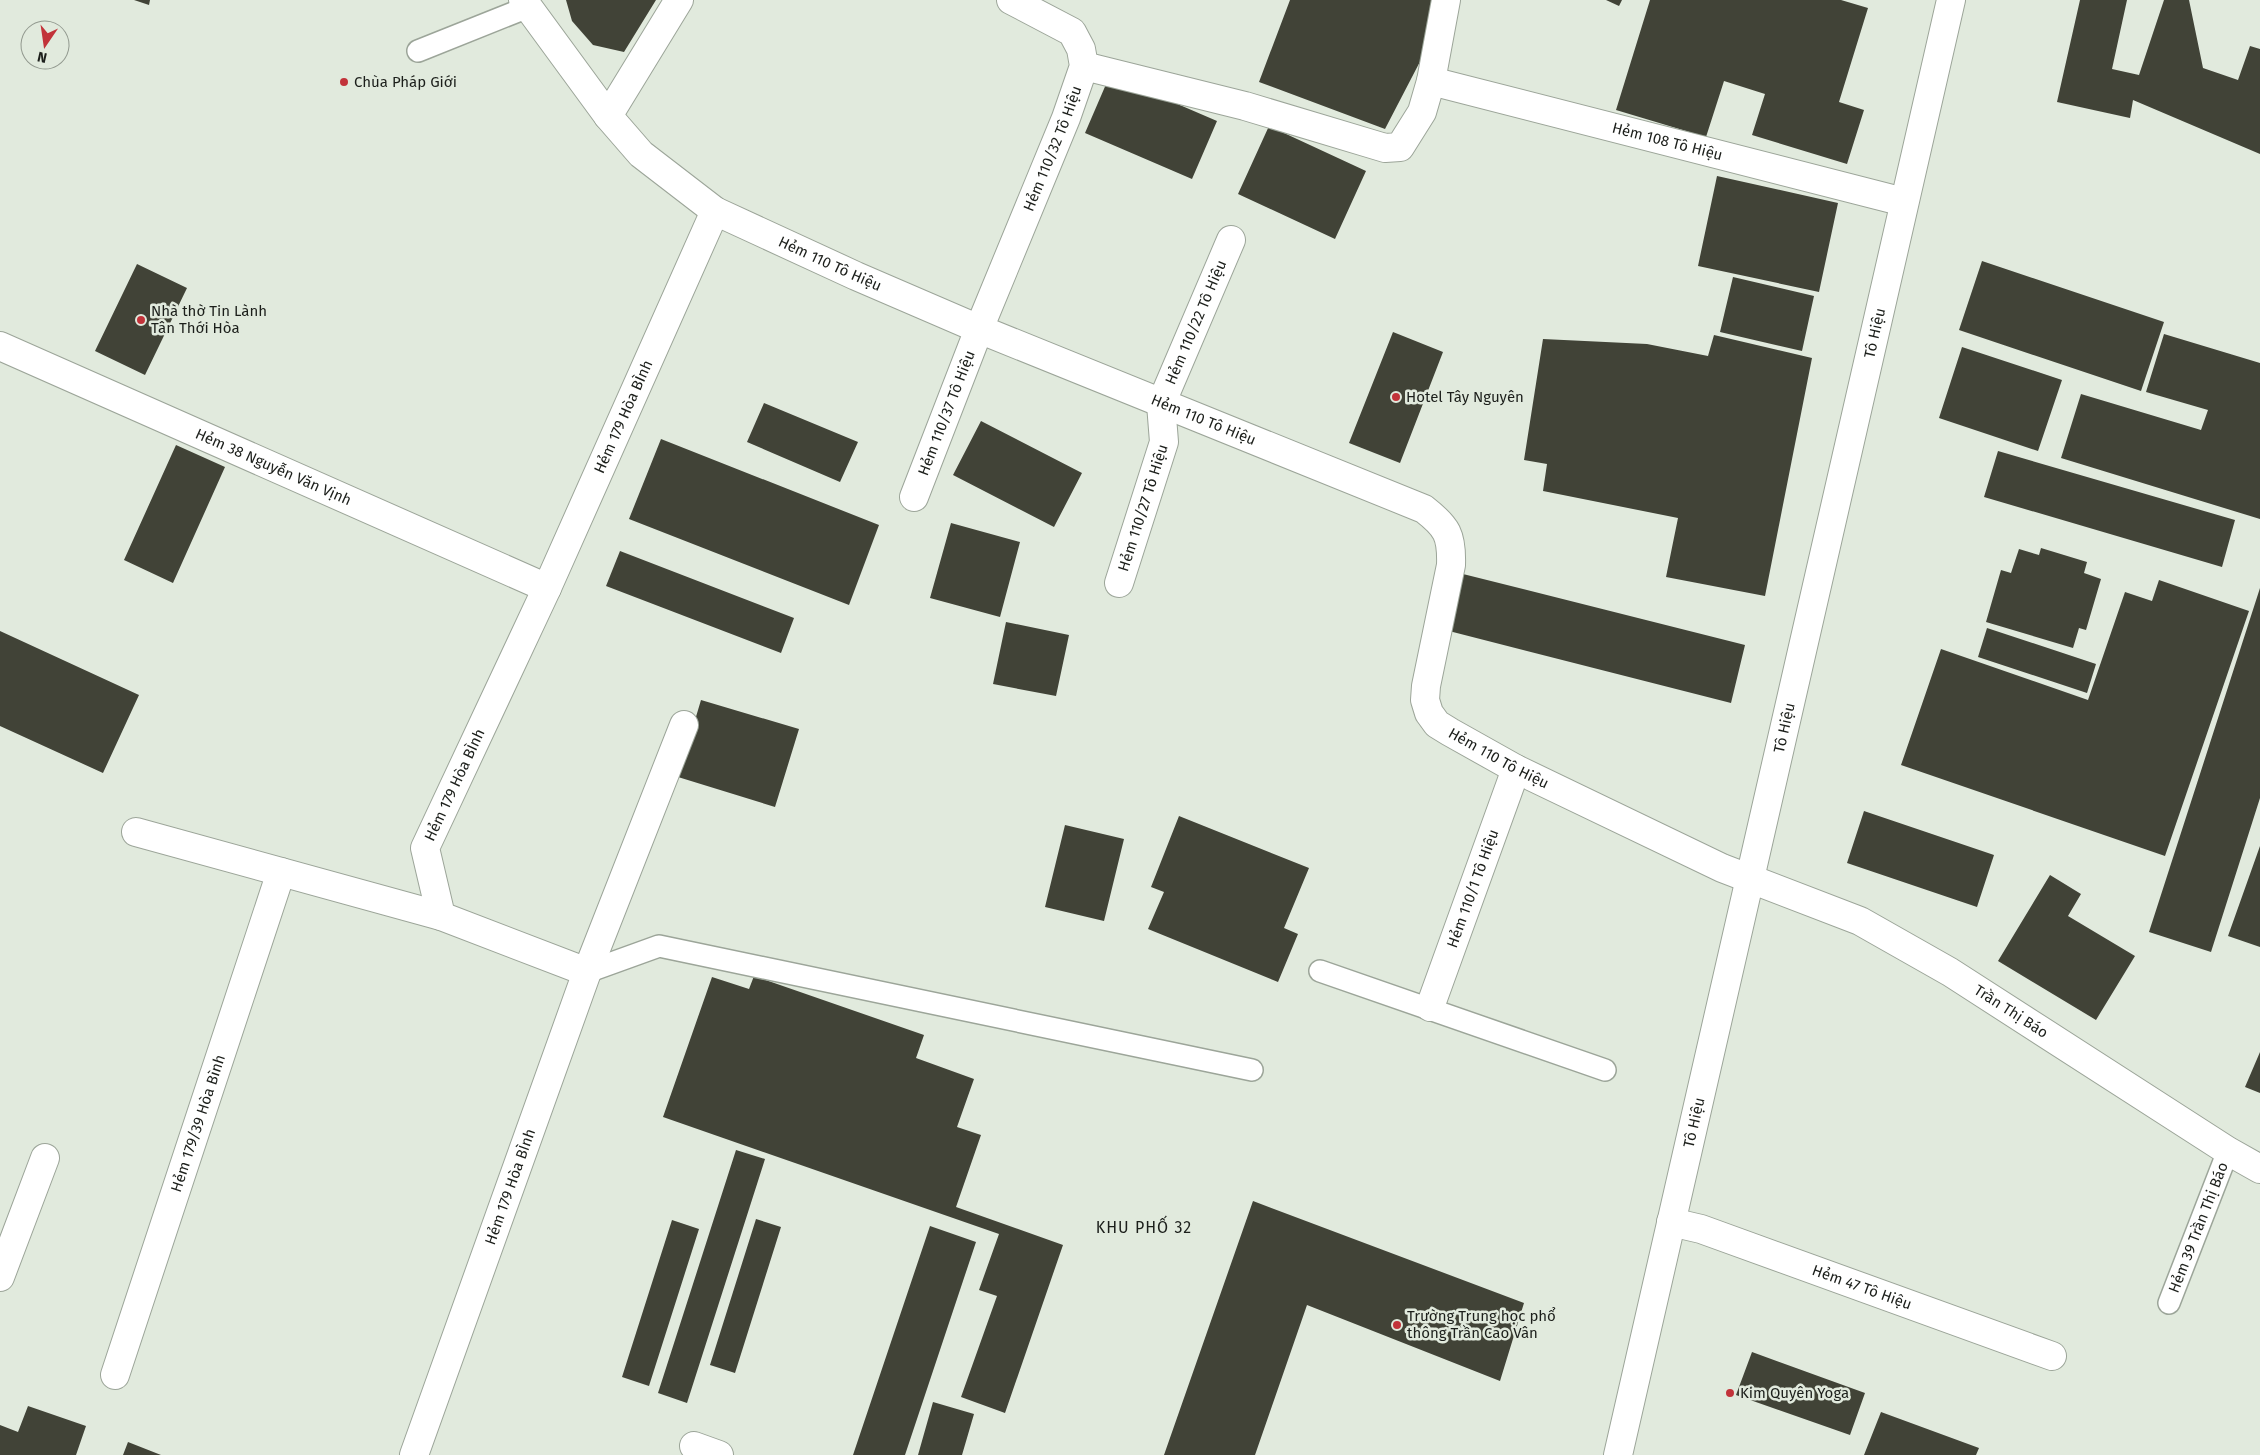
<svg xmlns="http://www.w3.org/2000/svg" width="2260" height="1455" viewBox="0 0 2260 1455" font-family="'Fira Sans',sans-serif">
<rect width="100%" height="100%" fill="#e1eadd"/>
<path fill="#414337" d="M134,0H150L149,5Z
M566,0H656L624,52L593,45L572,21Z
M1290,0H1437L1425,52L1385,129L1259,82Z
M1606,0H1622L1619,6Z
M1650,0H1841L1868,8L1839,102L1864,110L1847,164L1752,135L1765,94L1724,81L1706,137L1616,110Z
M2080,0H2127L2112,69L2139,75L2164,0H2189L2203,68L2238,80L2250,46L2260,49V154L2133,100L2130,118L2057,102Z
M1110,75L1217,121L1192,179L1085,133Z
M1269,126L1366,171L1335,239L1238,194Z
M1717,176L1838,203L1819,292L1698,266Z
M1982,261L2164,322L2141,391L1959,330Z
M137,264L187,288L145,375L95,351Z
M1733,277L1814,296L1802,351L1720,332Z
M1393,332L1443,352L1400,463L1349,443Z
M2164,334L2260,363V519L2061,458L2081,394L2201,430L2208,410L2146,392Z
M1714,335L1812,358L1765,596L1666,577L1678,518L1543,491L1547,464L1524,460L1543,339L1647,344L1708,356Z
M1962,347L2062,380L2038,451L1939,418Z
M764,403L858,442L840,482L747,442Z
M981,421L1082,473L1054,527L953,475Z
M661,439L879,525L849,605L629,519Z
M176,445L225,467L173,583L124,560Z
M1998,451L2235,520L2222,567L1984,497Z
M951,523L1020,542L1000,617L930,598Z
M2041,548L2087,562L2084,573L2101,579L2086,630L2079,628L2073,648L1986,622L2001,570L2011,573L2019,549L2039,555Z
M620,551L794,618L781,653L606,586Z
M1463,574L1745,645L1731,703L1449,631Z
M2159,580L2249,611L2165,856L1901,765L1941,649L2088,700L2125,592L2152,601Z
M2260,588V798L2211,952L2149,932Z
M1006,622L1069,635L1056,696L993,684Z
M1987,628L2096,664L2087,693L1978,657Z
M0,631L139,695L103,773L0,726Z
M701,700L799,729L775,807L678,777Z
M1864,811L1994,855L1977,907L1847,863Z
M1179,816L1309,868L1284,928L1298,934L1278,982L1148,929L1164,892L1151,887Z
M1065,825L1124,839L1104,921L1045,907Z
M2260,846V947L2228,936Z
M2050,875L2081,894L2068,916L2135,956L2096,1020L1998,961Z
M754,976L924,1035L916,1058L974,1079L957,1127L981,1135L956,1207L1063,1245L1005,1413L961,1397L997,1296L979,1290L999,1234L663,1117L712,977L749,989Z
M2260,1052V1093L2245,1087Z
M736,1150L765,1159L687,1403L658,1393Z
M1253,1201L1524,1303L1500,1381L1307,1305L1255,1455H1164Z
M756,1219L781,1227L735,1373L710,1365Z
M672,1220L699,1229L649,1386L622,1377Z
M930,1226L976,1242L905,1455H853Z
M1752,1352L1865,1393L1850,1435L1736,1395Z
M933,1402L974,1414L962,1455H918Z
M28,1406L86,1426L76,1455H0V1425L18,1432Z
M1881,1412L1979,1448L1976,1455H1864Z
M128,1442L161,1455H123Z"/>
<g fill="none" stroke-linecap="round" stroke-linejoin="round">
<defs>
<g id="service">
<path d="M418,51L528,7"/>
<path d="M1320,971L1605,1070"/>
<path d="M587,972L659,946L1252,1070"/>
<path id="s1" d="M2169,1303L2228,1151"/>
</g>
<g id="minor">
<path id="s2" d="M523,0L608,116L641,154L715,211L856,276L979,329L1424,509C1447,527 1452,535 1451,565L1426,686L1425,700L1429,713L1437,724L1450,732L1516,769L1722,868L1860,921L1950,972L2228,1151L2260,1169"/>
<path d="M1084,66L1245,106L1385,148L1400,147L1422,112L1431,81L1446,0"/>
<path id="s3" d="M1431,81L1904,202"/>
<path d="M608,116L679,0"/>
<path id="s4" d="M0,346L547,588"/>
<path id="s5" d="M914,497L979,329L1066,118L1084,66L1081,49L1072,32L1011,0"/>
<path id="s6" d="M1119,583L1164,442L1161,404L1231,240"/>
<path d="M136,832L441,916"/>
<path d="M587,972L684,725"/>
<path id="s7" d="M1430,1007L1516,769"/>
<path id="s8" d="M1671,1222L1701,1229L2052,1356"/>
<path d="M0,1277L45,1158"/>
<path id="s9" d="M115,1375L281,872"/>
<path d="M694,1446L719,1455"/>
<path id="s10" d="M414,1455L587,972L441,916L425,848L547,588L715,211"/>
</g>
<g id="tertiary">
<path id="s11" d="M1618,1455L1951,0"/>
</g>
</defs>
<use href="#service" stroke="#9ca599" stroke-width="24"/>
<use href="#minor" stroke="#9ca599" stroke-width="30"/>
<use href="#tertiary" stroke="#9ca599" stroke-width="30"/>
<use href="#service" stroke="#fff" stroke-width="21"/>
<use href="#minor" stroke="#fff" stroke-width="28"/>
<use href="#tertiary" stroke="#fff" stroke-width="28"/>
</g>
<g fill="#c2333a" stroke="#e1eadd" stroke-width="2">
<circle cx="344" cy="82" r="5"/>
<circle cx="141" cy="320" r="5"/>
<circle cx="1396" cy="397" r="5"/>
<circle cx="1397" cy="1325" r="5"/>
<circle cx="1730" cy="1393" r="5"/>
</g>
<g text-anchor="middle" stroke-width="5" stroke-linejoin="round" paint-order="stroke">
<g font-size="15" fill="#1c1f1b" stroke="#e1eadd" text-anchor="start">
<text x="354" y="87">Chùa Pháp Giới</text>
<text x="151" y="316">Nhà thờ Tin Lành<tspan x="151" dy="17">Tân Thới Hòa</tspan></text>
<text x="1406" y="402">Hotel Tây Nguyên</text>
<text x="1407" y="1321">Trường Trung học phổ<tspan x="1407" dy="17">thông Trần Cao Vân</tspan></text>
<text x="1740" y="1398">Kim Quyên Yoga</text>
</g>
<g font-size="15" fill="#1c1f1b" stroke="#e1eadd">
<text dy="5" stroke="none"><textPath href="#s3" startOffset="244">Hẻm 108 Tô Hiệu</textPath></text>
<text dy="5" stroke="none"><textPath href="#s5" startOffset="375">Hẻm 110/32 Tô Hiệu</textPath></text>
<text dy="5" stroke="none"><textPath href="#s2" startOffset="414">Hẻm 110 Tô Hiệu</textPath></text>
<text dy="5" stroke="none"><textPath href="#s6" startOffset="275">Hẻm 110/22 Tô Hiệu</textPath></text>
<text dy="5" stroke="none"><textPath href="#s11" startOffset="1151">Tô Hiệu</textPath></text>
<text dy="5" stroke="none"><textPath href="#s5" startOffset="90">Hẻm 110/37 Tô Hiệu</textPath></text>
<text dy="5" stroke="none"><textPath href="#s10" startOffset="1214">Hẻm 179 Hòa BÌnh</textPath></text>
<text dy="5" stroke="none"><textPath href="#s2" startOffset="819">Hẻm 110 Tô Hiệu</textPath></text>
<text dy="5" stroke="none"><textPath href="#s4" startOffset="299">Hẻm 38 Nguyễn Văn Vịnh</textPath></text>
<text dy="5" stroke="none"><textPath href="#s6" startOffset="79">Hẻm 110/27 Tô Hiệu</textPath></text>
<text dy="5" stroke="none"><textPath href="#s11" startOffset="746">Tô Hiệu</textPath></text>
<text dy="5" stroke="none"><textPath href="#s2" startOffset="1358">Hẻm 110 Tô Hiệu</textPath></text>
<text dy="5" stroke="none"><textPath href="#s10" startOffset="809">Hẻm 179 Hòa BÌnh</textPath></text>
<text dy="5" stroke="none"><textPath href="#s7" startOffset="126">Hẻm 110/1 Tô Hiệu</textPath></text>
<text dy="5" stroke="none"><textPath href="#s2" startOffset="1931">Trần Thị Báo</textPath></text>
<text dy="5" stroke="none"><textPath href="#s11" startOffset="341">Tô Hiệu</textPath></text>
<text dy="5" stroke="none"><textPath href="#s9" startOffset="265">Hẻm 179/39 Hòa Bình</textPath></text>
<text dy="5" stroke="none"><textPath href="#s10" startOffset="285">Hẻm 179 Hòa BÌnh</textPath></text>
<text dy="5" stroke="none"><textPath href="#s1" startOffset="81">Hẻm 39 Trần Thị Báo</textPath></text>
<text dy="5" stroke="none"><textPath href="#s8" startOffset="202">Hẻm 47 Tô Hiệu</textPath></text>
</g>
<g font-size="16" letter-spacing="1" fill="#1c1f1b" stroke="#e1eadd">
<text x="1144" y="1233">KHU PHỐ 32</text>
</g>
</g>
<g transform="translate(45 45) rotate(193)"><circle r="24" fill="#e1eadd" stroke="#92998f"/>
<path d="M0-4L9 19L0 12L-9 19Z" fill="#c2333a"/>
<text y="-8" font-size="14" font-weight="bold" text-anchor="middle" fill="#1c1f1b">N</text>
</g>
</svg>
